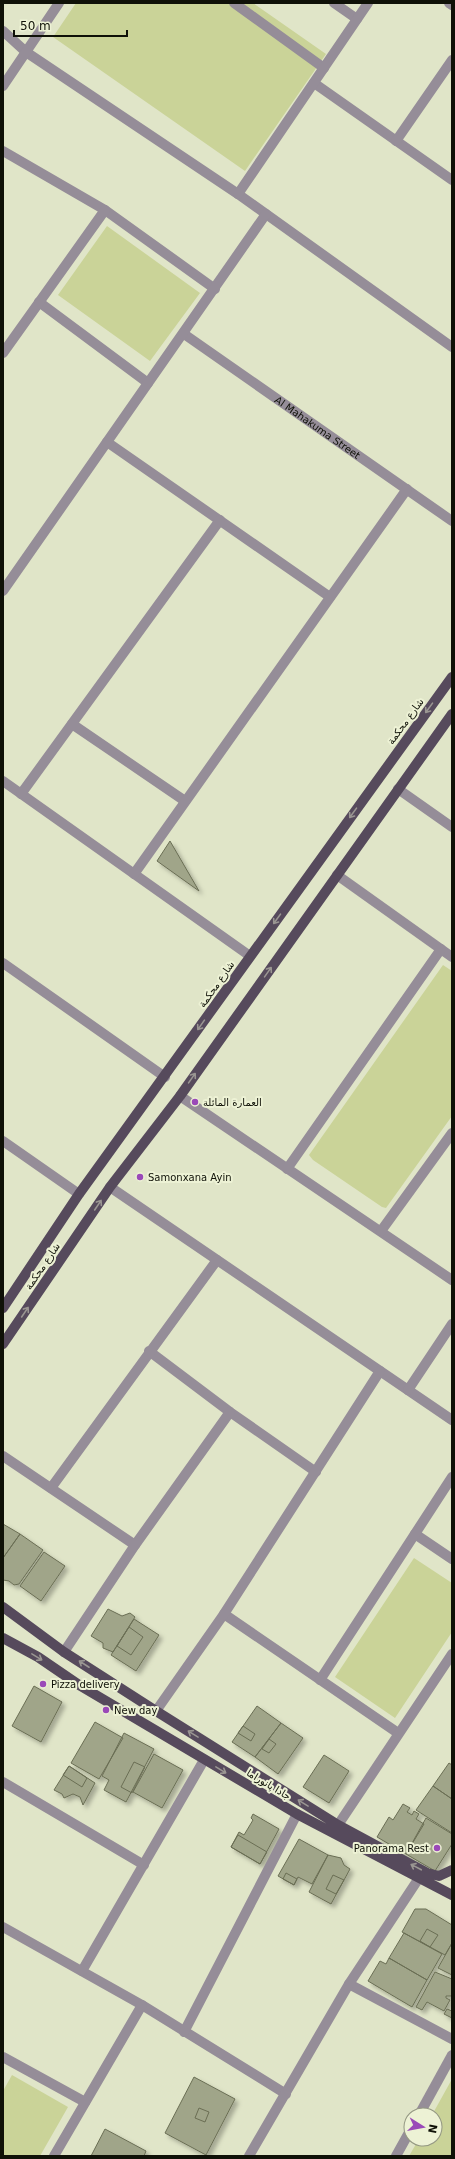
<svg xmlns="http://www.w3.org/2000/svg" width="455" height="2159" viewBox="0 0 455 2159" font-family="'DejaVu Sans',Cairo,sans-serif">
<defs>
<filter id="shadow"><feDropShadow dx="3.5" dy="3.5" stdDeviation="2" flood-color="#0004"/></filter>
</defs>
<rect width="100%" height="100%" fill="#e0e5c8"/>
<path fill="#cad398" d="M76,3H253L326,54L245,171L53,37Z
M107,226L200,293L150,361L58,295Z
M443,965L452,971V1116L386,1208L382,1207L313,1160L309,1155Z
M414,1558L452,1583V1632L395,1718L335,1677Z
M12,2075L68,2107L40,2156H3V2091Z
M452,2079V2156H409L419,2139H435V2115H432Z"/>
<path fill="#a0a589" stroke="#6a6e54" filter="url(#shadow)" d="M170,841L199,891L157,861Z
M3,1524L20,1534L3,1558Z
M20,1534L43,1550L19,1584L14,1585L9,1581L3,1580V1558Z
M44,1552L65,1566L41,1601L20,1586Z
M108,1609L122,1616L130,1613L135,1617L113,1652L103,1648V1643L91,1636Z
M134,1619L159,1635L136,1671L111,1655Z
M129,1627L143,1637L131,1655L117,1646Z
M34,1686L62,1702L41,1742L12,1726Z
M257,1706L281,1723L255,1757L232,1742Z
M95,1722L123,1738L99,1779L71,1763Z
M281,1723L303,1738L278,1774L255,1757Z
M243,1726L255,1734L251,1741L238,1733Z
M124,1733L154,1749L126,1802L104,1790L109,1780L102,1776Z
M269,1739L276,1744L269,1753L262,1749Z
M154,1754L183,1770L162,1808L133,1792Z
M324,1755L349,1771L329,1803L303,1787Z
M134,1762L145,1767L132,1793L121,1787Z
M449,1763L452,1765V1799L433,1786Z
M69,1766L95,1783L83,1805L80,1797L73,1794L64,1798L62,1794L54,1790Z
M69,1766L87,1778L82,1787L63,1775Z
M433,1786L452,1799V1833L416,1810Z
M403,1804L410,1808L407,1812L412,1815L414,1811L419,1814L416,1819L424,1824L406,1854L377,1837L389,1817L393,1820Z
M253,1814L279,1829L260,1864L231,1847L239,1832L244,1835L253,1820L251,1818Z
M426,1818L452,1834V1844L435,1871L406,1854Z
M238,1835L267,1852L260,1864L231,1847Z
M299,1839L328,1855L312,1884L298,1877L294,1885L278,1876Z
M328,1855L341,1858L344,1865L350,1869L331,1904L309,1892Z
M286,1873L297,1879L294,1885L283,1879Z
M333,1875L344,1880L336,1894L326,1889Z
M415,1909H426L452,1925V1943L445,1955L402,1932Z
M427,1929L438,1935L430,1947L420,1941Z
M404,1933L442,1954L427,1980L389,1958Z
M452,1943V1975L438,1968Z
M389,1958L427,1980L412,2007L368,1981L380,1961L386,1964Z
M435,1972L452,1979V1996H446V1998L450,2000L444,2011L427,2002L422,2010L416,2007Z
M447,2009L452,2011V2018L444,2014Z
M194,2077L235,2099L206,2155L165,2133Z
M199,2108L209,2112L205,2122L195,2118Z
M105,2129L146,2151L144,2156H91Z"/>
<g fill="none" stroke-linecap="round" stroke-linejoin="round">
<g stroke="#958d98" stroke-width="10">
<path d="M234,3L324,68"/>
<path d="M334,3L357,19"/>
<path d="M449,3L452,5"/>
<path d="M3,31L26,52L238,194L452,347"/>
<path d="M314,83L452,180"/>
<path d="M3,86L59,3"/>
<path d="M396,141L452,60"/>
<path d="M3,151L105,210L215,289"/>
<path d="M238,194L368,3"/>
<path d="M39,302L148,383"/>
<path id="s1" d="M184,334L452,521"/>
<path d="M3,353L105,210"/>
<path d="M107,442L330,597"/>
<path d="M3,591L266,214"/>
<path d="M72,724L185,801"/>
<path d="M3,781L250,956"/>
<path d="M398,789L452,827"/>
<path d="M21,794L220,520"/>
<path d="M134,874L407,489"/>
<path d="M337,875L452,957"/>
<path d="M3,963L165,1077"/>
<path d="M180,1096L452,1280"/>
<path d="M3,1141L79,1194"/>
<path d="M287,1169L441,949"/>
<path d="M110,1187L452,1420"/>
<path d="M381,1231L452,1133"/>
<path d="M149,1351L230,1412L316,1472"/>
<path d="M408,1390L452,1324"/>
<path d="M3,1456L135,1545"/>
<path d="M51,1488L217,1260"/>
<path d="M415,1534L452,1559"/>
<path d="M224,1614L398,1733"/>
<path d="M64,1652L135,1545L230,1412"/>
<path d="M320,1680L452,1477"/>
<path d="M156,1711L224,1614L380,1371"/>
<path d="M3,1782L144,1865"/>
<path d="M338,1825L452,1654"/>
<path d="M3,1927L142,2005L286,2094"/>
<path d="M82,1971L204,1760"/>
<path d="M349,1984L452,2039"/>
<path d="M184,2032L297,1814"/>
<path d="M3,2057L85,2102"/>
<path d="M419,2115L452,2055"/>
<path d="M54,2156L142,2005"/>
<path d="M249,2156L349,1984L419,1878"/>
<path d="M396,2156L411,2129"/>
</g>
<path stroke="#564a5c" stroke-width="10" d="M3,1308L79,1194L452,677
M3,1344L110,1187L180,1096L452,714
M3,1607L64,1652L156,1711L338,1825L427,1873L439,1876L452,1870
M3,1638L38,1657L79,1685L297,1814L452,1895"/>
</g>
<defs><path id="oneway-shaft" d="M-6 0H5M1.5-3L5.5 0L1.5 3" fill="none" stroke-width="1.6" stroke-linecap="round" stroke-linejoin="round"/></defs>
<g stroke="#9a9692">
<use href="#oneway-shaft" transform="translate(429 708) rotate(126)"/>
<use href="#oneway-shaft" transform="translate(353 813) rotate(126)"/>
<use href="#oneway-shaft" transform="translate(277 919) rotate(126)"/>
<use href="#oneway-shaft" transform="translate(268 972) rotate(-55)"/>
<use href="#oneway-shaft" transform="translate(201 1025) rotate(125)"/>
<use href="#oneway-shaft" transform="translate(192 1078) rotate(-55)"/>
<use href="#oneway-shaft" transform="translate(98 1205) rotate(-56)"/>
<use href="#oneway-shaft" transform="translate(25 1312) rotate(-56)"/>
<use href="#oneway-shaft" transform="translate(37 1657) rotate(31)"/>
<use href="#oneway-shaft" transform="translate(84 1664) rotate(-147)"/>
<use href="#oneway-shaft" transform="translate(193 1734) rotate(-148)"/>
<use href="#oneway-shaft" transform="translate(221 1770) rotate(31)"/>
<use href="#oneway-shaft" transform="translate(303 1803) rotate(-148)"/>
<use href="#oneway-shaft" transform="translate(416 1867) rotate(-152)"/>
</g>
<g fill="#9a49b8" stroke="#edf2d5" stroke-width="1.5">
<circle cx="195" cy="1102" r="4"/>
<circle cx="140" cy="1177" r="4"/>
<circle cx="43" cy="1684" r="4"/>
<circle cx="106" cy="1710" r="4"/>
<circle cx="437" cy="1848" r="4"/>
</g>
<g text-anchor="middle" stroke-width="4" stroke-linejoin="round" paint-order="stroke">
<g font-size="10" fill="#0f1107" stroke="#edf2d5">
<text dy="4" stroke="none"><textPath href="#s1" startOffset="163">Al Mahakuma Street</textPath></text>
<text transform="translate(405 721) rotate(-54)" y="4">شارع محكمة</text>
<text transform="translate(216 984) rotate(-55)" y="4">شارع محكمة</text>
<text transform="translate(42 1266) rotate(-56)" y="4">شارع محكمة</text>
<text transform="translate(269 1784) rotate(31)" y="4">جادا پانوراما</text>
</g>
<g font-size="10" fill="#0f1107" stroke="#edf2d5" text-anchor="start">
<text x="203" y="1106">العمارة المائلة</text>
<text x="148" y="1181">Samonxana Ayin</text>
<text x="51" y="1688">Pizza delivery</text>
<text x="114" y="1714">New day</text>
<text x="429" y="1852" text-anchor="end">Panorama Rest</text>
</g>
</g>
<rect width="455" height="2159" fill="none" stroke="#0f1107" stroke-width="8"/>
<g transform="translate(423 2127) rotate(101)"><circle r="19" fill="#edf2d5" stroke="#949883"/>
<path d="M0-3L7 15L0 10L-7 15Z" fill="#9a49b8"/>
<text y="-6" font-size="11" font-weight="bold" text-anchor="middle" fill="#0f1107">N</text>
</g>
<path d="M14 30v6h113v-6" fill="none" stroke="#0f1107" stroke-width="2"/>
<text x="20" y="30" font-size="12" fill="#0f1107" stroke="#edf2d5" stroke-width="3" paint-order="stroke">50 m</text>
</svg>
